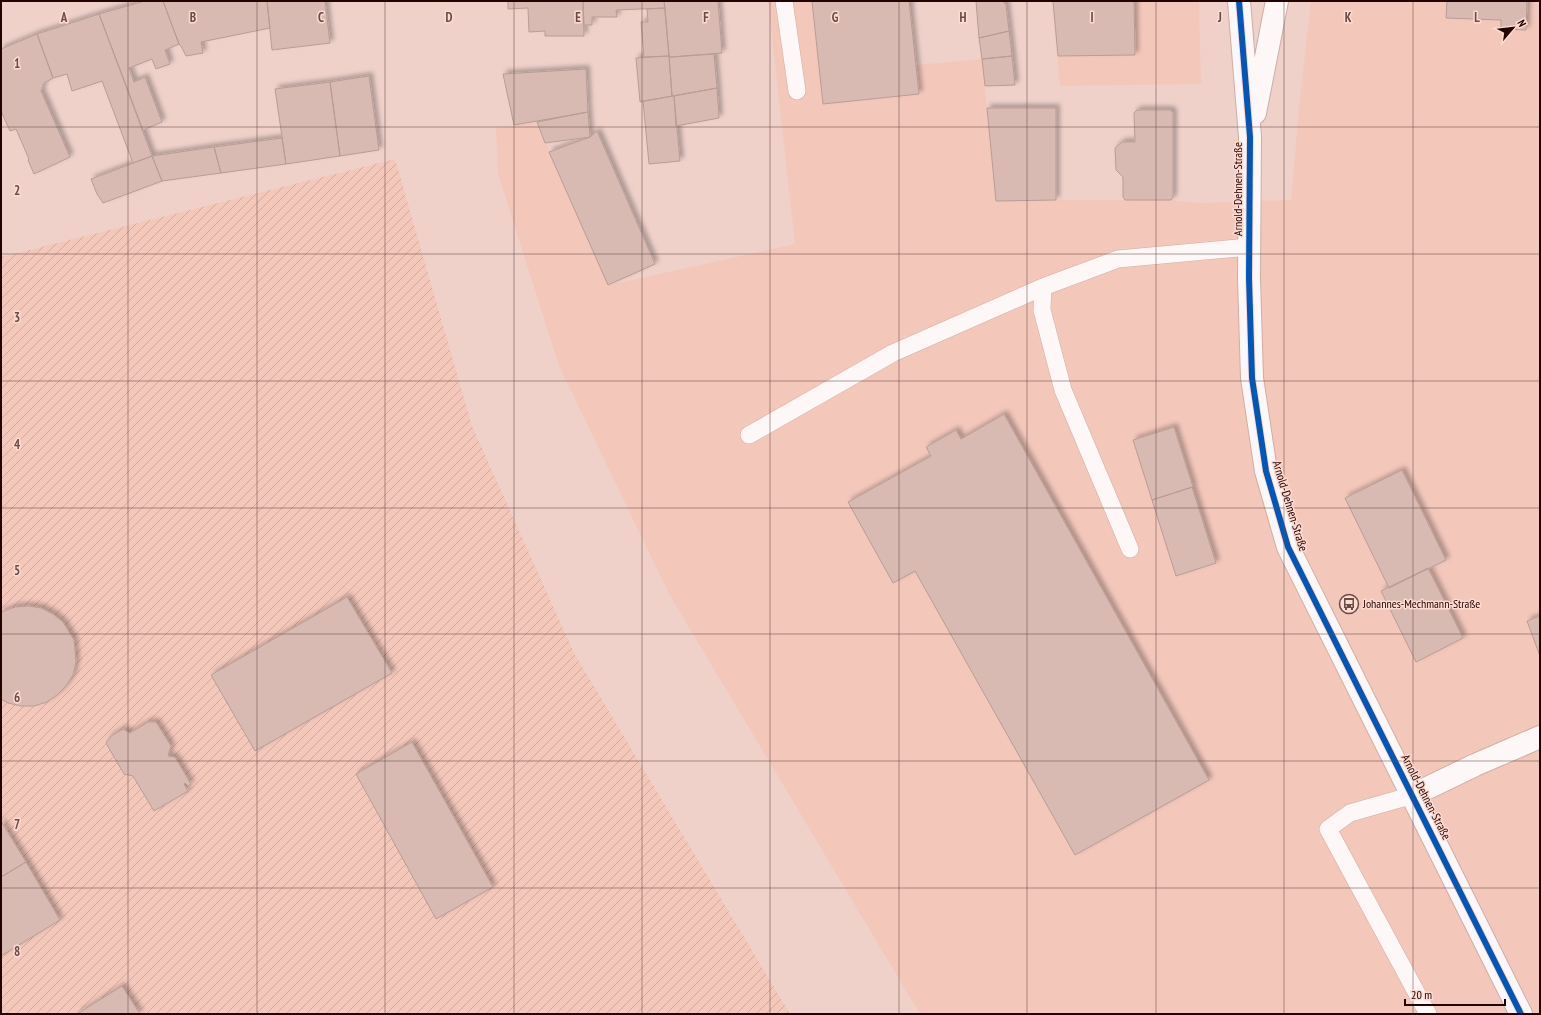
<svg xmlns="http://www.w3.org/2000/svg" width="1541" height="1015" viewBox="0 0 1541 1015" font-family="'PT Sans Narrow',sans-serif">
<defs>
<pattern id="industrial-furrows" width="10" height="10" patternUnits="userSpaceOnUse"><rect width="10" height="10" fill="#f4c7bb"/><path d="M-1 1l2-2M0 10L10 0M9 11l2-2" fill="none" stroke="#d1a99f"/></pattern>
<filter id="shadow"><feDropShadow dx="3.5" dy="-3.5" stdDeviation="2" flood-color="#0004"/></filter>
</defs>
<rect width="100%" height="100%" fill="#efd1ca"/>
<path fill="#f4c7bb" d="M768,1H911L916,65L982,59L996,200H1171L1199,203L1291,200L1299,108L1311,1H1540V1014H920L669,594L559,366L498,174L496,128L537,122L609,285L795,244Z
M1052,1H1199L1201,84L1060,86Z"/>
<path fill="url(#industrial-furrows)" d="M395,159L472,426L574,653L790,1014H1V257Z"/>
<path fill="#d8bab3" stroke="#b99c95" filter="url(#shadow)" d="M145,1H163L179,44L165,50L170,64L156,69L152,59L129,68L134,82L145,77L162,122L143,130L99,14Z
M163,1H267L270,28L201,42L203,53L186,56L181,46L179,44Z
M267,1H325L330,43L272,50Z
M508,1H583L584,36H545V31L529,32L528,8L508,9Z
M583,1H664L665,8L616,10L617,17H592V25H584Z
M664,1H718L722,53L671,57L669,56Z
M812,1H909L919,94L823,104Z
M976,1H1003L1006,5L1009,31L979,38Z
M1053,1H1134L1135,55L1058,56Z
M1447,1H1527L1526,30L1501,29V20L1446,18Z
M665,8L669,56L644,57L641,22H648L647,9Z
M99,14L152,156L133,163L102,81L72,91L67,74L53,78L37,34Z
M1009,31L1012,56L982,59L979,38Z
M37,34L53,78L44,83L41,91L70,157L34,174L28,160L29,159L16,129L10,131L1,111V49Z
M714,54L717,88L672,96L669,56L671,57Z
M669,56L672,96L640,102L636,58Z
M1012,56L1015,85L985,86L982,59Z
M586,69L588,112L514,125L503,74Z
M369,76L379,150L340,156L330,82Z
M330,82L340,156L286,164L275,89Z
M717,88L719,118L676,126L674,96Z
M674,96L680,161L649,164L643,101Z
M987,108H1056V200L996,201Z
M1137,110H1170L1173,112V197L1171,200H1125L1123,197V177L1116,170L1115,148L1122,142H1135L1134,113Z
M588,112L590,137L545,143L537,122Z
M597,131L655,264L608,285L549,152L590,137Z
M282,138L286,164L221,173L214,147Z
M214,147L221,173L162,181L152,156Z
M152,156L162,181L103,203L97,194L91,179Z
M1004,414L1209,780L1075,855L915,571L893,583L848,502L931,456L926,447L956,430L961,439Z
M1174,427L1193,487L1152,500L1133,440Z
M1402,470L1446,560L1389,588L1345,498Z
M1192,487L1216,563L1176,576L1152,500Z
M1428,568L1463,638L1416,662L1381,591Z
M347,597L392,673L255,751L211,675Z
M28,606L41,608L53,614L63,622L74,640L76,662L73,675L66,686L57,695L47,702L34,706H21L8,703L1,699V612L15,607Z
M1540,616V656L1527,621Z
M148,722H156L171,746L168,756L175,757L191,784L188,786L185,783L184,784L188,791L154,811L133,776L124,774L106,743L111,736L123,729L130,733Z
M412,742L493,887L436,919L356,774Z
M1,821L26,862L1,877Z
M26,862L60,920L1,956V877Z
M122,986L140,1014H77Z"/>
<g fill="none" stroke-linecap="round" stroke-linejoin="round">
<defs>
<path id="lane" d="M784,1L797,91
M1043,287L1042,310L1063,390L1130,549
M749,435L893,353L1043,287L1118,259L1249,247
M1413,795L1350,813L1328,829L1428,1014"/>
<path id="street" d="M1239,1L1250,137L1249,278L1252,378L1266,471L1288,547L1521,1014
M1255,113L1277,1
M1413,795L1475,765L1540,737"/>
</defs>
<use href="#lane" stroke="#ccaea7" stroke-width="18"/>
<use href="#street" stroke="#ccaea7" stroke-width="24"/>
<use href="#lane" stroke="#fdf8f7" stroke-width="17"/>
<use href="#street" stroke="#fdf8f7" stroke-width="22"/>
<defs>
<path id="cycleway" d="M1239,1L1250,137L1249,278L1252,378L1266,471L1288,547L1521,1014"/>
</defs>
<use href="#cycleway" stroke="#ffdad1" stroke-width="8"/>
<use href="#cycleway" stroke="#0057b8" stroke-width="6"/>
</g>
<path fill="none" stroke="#694c47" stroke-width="1" stroke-opacity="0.55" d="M128,1V1014M257,1V1014M385,1V1014M514,1V1014M642,1V1014M770,1V1014M899,1V1014M1027,1V1014M1156,1V1014M1284,1V1014M1413,1V1014M1,127H1540M1,254H1540M1,381H1540M1,508H1540M1,634H1540M1,761H1540M1,888H1540"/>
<defs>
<symbol id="bus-ring" viewBox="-11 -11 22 22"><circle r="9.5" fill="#ffdad1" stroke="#694c47" stroke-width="1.5"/><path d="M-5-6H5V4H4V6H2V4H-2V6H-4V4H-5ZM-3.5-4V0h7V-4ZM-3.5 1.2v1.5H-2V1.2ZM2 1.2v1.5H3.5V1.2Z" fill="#694c47"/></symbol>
</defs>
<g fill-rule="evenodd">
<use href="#bus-ring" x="1338" y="593" width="22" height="22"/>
</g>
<g text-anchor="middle" stroke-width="3" stroke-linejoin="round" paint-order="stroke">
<g font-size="12" fill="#210401" stroke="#ffdad1">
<text transform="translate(1238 189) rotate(-90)" y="4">Arnold-Dehnen-Straße</text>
<text transform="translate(1290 506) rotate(73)" y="4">Arnold-Dehnen-Straße</text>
<text transform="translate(1426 797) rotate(63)" y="4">Arnold-Dehnen-Straße</text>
</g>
<g font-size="12" fill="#210401" stroke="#ffdad1" text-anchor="start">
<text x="1363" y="608">Johannes-Mechmann-Straße</text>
</g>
</g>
<g font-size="13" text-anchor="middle" font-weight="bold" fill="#694c47" stroke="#ffdad1" stroke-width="3" stroke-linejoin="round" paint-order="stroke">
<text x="64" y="22">A</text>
<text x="193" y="22">B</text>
<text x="321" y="22">C</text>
<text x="449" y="22">D</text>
<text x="578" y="22">E</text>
<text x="706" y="22">F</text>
<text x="835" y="22">G</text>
<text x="963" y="22">H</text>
<text x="1092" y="22">I</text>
<text x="1220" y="22">J</text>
<text x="1348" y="22">K</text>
<text x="1477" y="22">L</text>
<text x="17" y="68">1</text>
<text x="17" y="195">2</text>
<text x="17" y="322">3</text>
<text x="17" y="449">4</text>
<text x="17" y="575">5</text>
<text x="17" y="702">6</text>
<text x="17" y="829">7</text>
<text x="17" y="956">8</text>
</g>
<rect width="1541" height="1015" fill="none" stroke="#210401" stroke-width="4"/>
<g transform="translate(1513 28) rotate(62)" stroke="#ffdad1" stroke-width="3" paint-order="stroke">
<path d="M0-3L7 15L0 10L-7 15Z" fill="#210401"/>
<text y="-6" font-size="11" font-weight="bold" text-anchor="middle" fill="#210401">N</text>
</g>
<path d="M1405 999v6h100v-6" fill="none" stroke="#210401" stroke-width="2"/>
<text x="1411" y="999" font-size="12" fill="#210401" stroke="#ffdad1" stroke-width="3" paint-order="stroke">20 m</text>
</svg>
